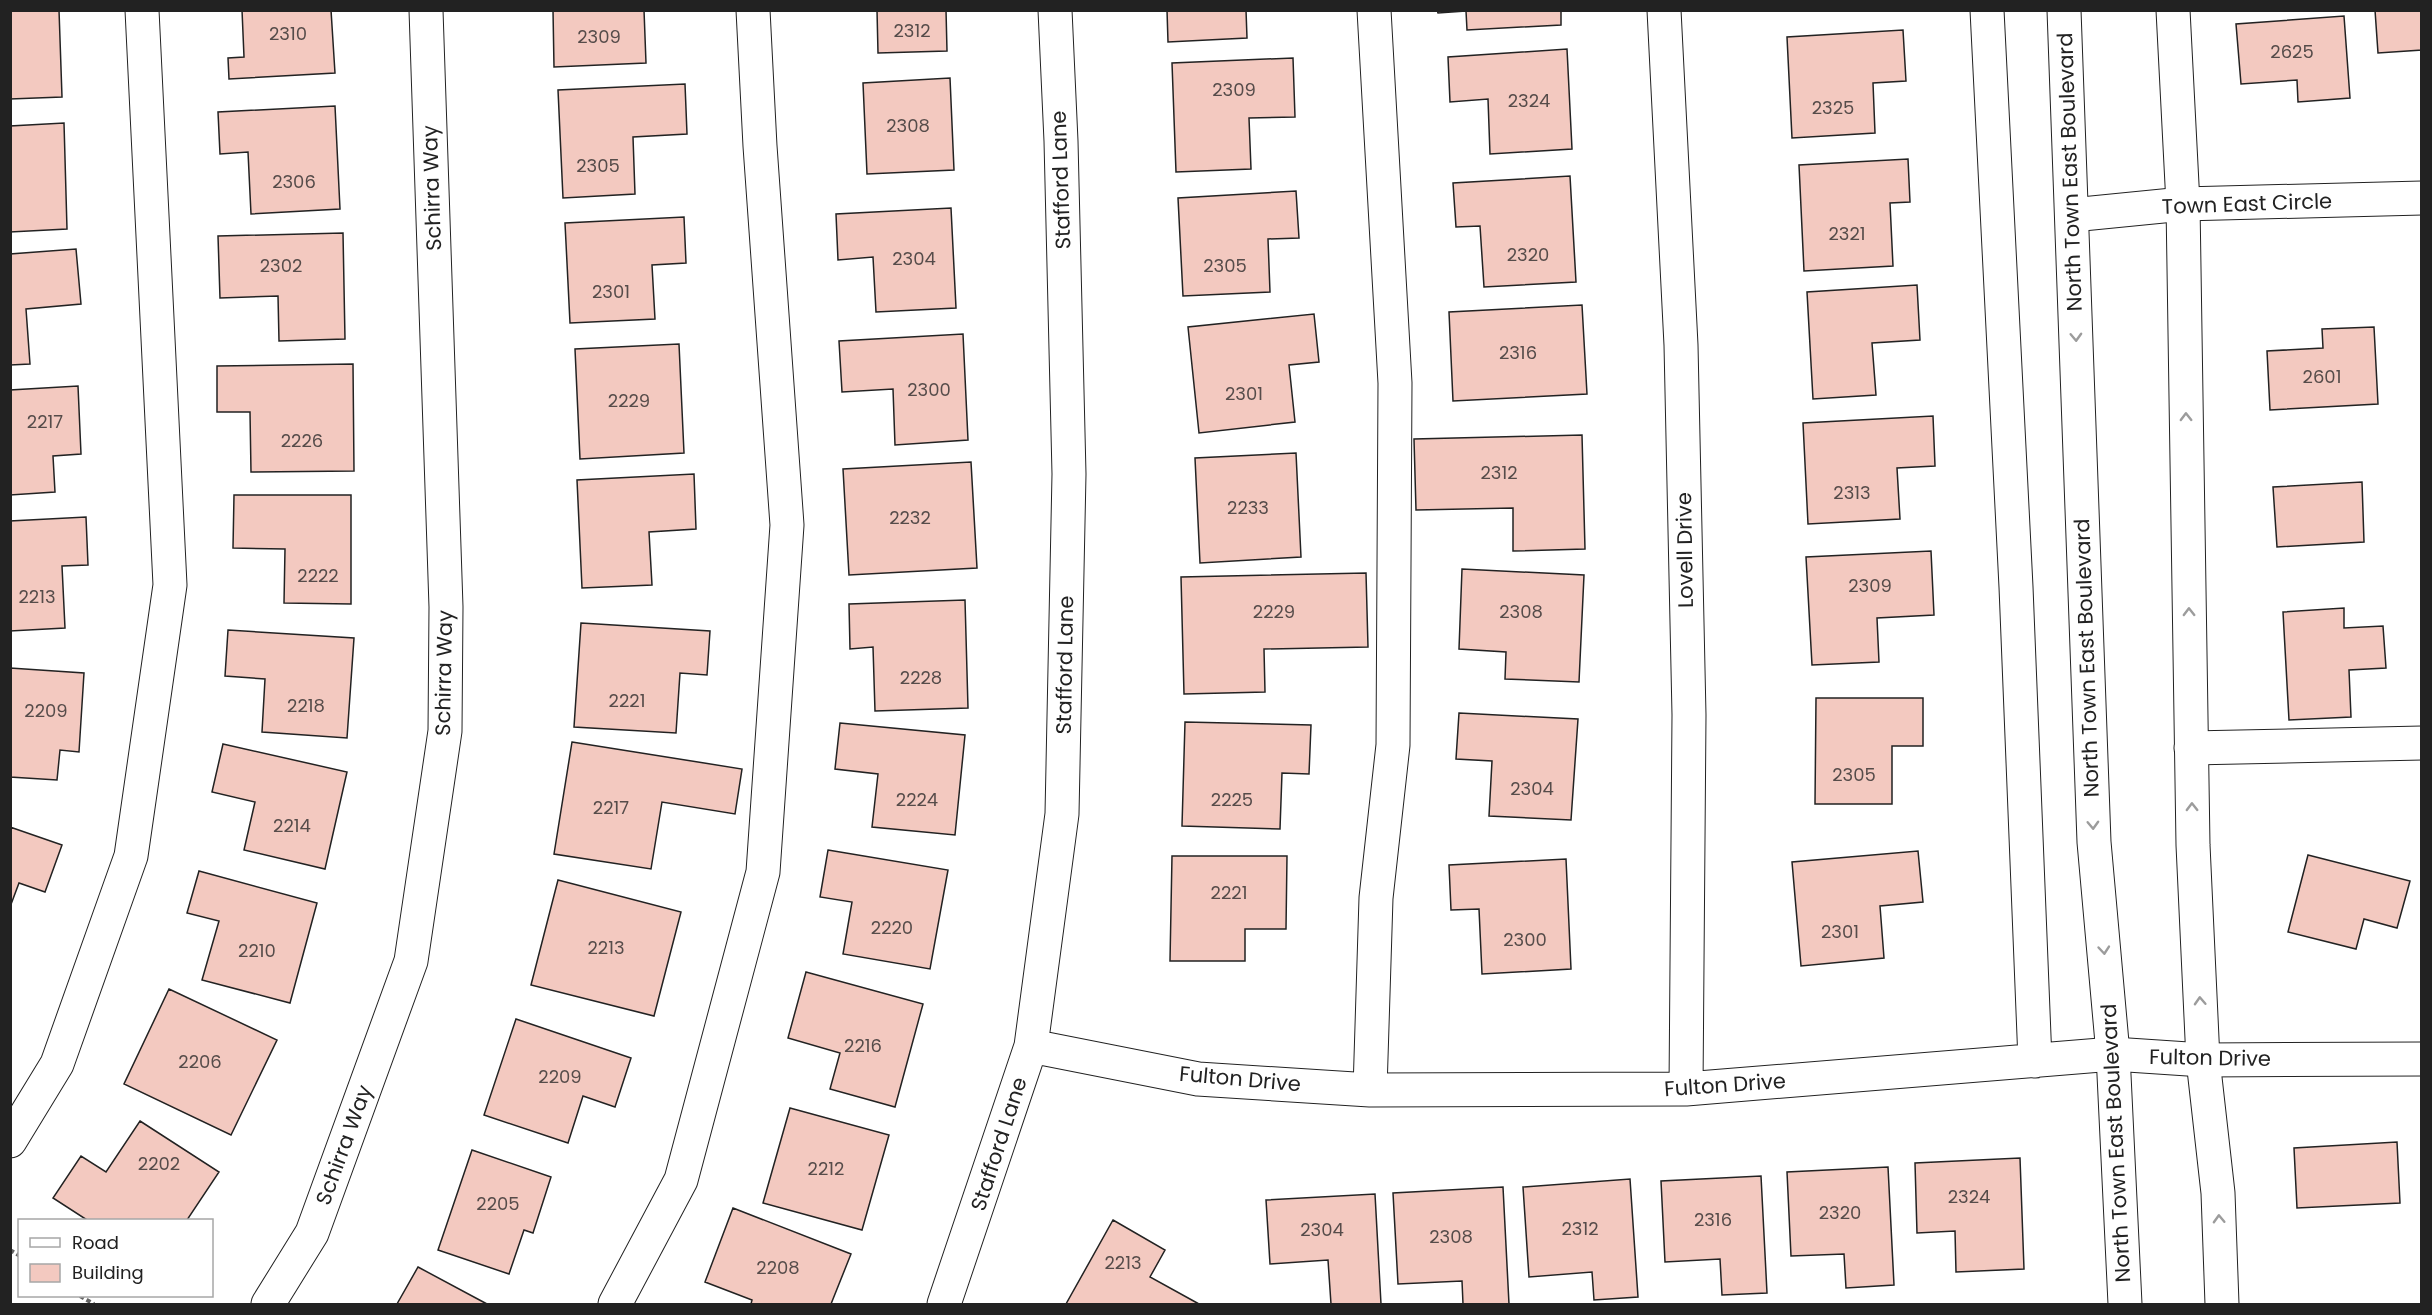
<svg xmlns="http://www.w3.org/2000/svg" width="2432" height="1315" viewBox="0 0 2432 1315" font-family="Poppins,sans-serif">
<rect width="100%" height="100%" fill="#fff"/>
<path fill="#f3c9c0" stroke="#222" stroke-width="1.5" d="M10,10H59L62,97L10,99Z
M242,10H331L335,73L229,79L228,58L244,57Z
M553,10H644L646,63L554,67Z
M877,10H946L947,51L878,53Z
M1167,10H1246L1247,38L1168,42Z
M1437,10H1561V25L1467,30L1466,11L1438,13Z
M2375,10H2422V50L2378,53Z
M2344,16L2350,98L2298,102L2297,80L2241,84L2236,24Z
M1903,30L1906,81L1873,83L1875,133L1792,138L1787,37Z
M1567,49L1572,149L1490,154L1488,99L1450,102L1448,57Z
M1293,58L1295,117L1249,118L1251,169L1176,172L1172,63Z
M950,78L954,170L867,174L863,83Z
M685,84L687,134L633,137L635,194L563,198L558,90Z
M335,106L340,209L251,214L248,152L220,154L218,112Z
M64,123L67,229L10,232V126Z
M1908,159L1910,202L1890,203L1893,266L1804,271L1799,165Z
M1570,176L1576,282L1484,287L1480,226L1456,227L1453,183Z
M1296,191L1299,238L1268,239L1270,292L1183,296L1178,198Z
M951,208L956,308L876,312L873,257L838,260L836,214Z
M684,217L686,263L652,265L655,319L570,323L565,223Z
M343,233L345,339L279,341L278,296L220,298L218,236Z
M76,249L81,304L26,309L30,364L10,365V254Z
M1917,285L1920,340L1872,343L1876,395L1813,399L1807,292Z
M1582,305L1587,394L1453,401L1449,312Z
M1314,314L1319,362L1289,365L1295,422L1199,433L1188,327Z
M2374,327L2378,404L2270,410L2267,351L2323,348L2322,329Z
M963,334L968,440L895,445L893,389L842,392L839,341Z
M679,344L684,453L580,459L575,349Z
M353,364L354,471L251,472L250,412H217V366Z
M78,386L81,454L53,456L55,492L10,495V390Z
M1933,416L1935,466L1897,468L1900,519L1808,524L1803,423Z
M1582,435L1585,549L1513,551V508L1416,510L1414,439Z
M1296,453L1301,557L1200,563L1195,458Z
M971,462L977,568L849,575L843,469Z
M694,474L696,529L649,532L652,585L582,588L577,480Z
M2362,482L2364,542L2277,547L2273,487Z
M234,495H351V604L284,603L285,549L233,548Z
M86,517L88,565L62,566L65,628L10,631V521Z
M1931,551L1934,615L1877,618L1879,662L1812,665L1806,557Z
M1462,569L1584,575L1579,682L1505,679L1506,652L1459,649Z
M1366,573L1368,647L1264,649L1265,692L1184,694L1181,577Z
M965,600L968,708L875,711L873,647L850,649L849,604Z
M2344,608V628L2383,626L2386,668L2349,670L2351,717L2289,720L2283,612Z
M581,623L710,631L707,675L680,673L676,733L574,727Z
M228,630L354,638L347,738L262,732L265,679L225,676Z
M10,668L84,673L79,752L60,750L57,780L10,777Z
M1816,698H1923V746H1892V804H1815Z
M1459,713L1578,719L1571,820L1489,816L1492,761L1456,759Z
M1185,722L1311,725L1309,774L1282,773L1280,829L1182,826Z
M840,723L965,735L955,835L872,827L878,774L835,769Z
M572,742L742,769L735,814L662,802L651,869L554,854Z
M223,744L347,772L325,869L244,850L255,802L212,792Z
M10,827L62,845L45,892L19,883L10,907Z
M828,850L948,870L930,969L843,954L852,902L820,897Z
M1918,851L1923,902L1880,906L1884,958L1801,966L1792,862Z
M2308,855L2410,881L2397,928L2364,919L2356,949L2288,932Z
M1172,856H1287L1286,929H1245V961H1170Z
M1566,859L1571,969L1482,974L1479,909L1451,910L1449,865Z
M199,871L317,903L290,1003L202,980L219,921L187,913Z
M558,880L681,912L654,1016L531,985Z
M806,972L923,1004L895,1107L830,1089L840,1053L788,1038Z
M169,989L277,1040L231,1135L124,1084Z
M516,1019L631,1058L615,1107L583,1096L568,1143L484,1115Z
M790,1108L889,1135L862,1230L763,1203Z
M140,1121L219,1172L187,1220H87L53,1198L81,1156L106,1172Z
M2397,1142L2400,1203L2297,1208L2294,1148Z
M472,1150L551,1177L533,1233L524,1230L509,1274L438,1250Z
M2020,1158L2024,1269L1956,1272L1955,1231L1917,1233L1915,1163Z
M1888,1167L1894,1285L1846,1288L1844,1254L1791,1256L1787,1172Z
M1761,1176L1767,1293L1722,1295L1720,1259L1665,1262L1661,1181Z
M1630,1179L1638,1297L1594,1300L1592,1272L1529,1277L1523,1187Z
M1503,1187L1509,1304H1463L1462,1281L1398,1284L1393,1193Z
M1375,1194L1381,1304H1331L1328,1260L1270,1264L1266,1200Z
M733,1208L851,1254L831,1304H751L752,1300L705,1282Z
M1113,1220L1165,1250L1150,1277L1199,1304H1066Z
M418,1267L487,1304H397Z"/>
<g fill="none" stroke-linecap="round" stroke-linejoin="round">
<defs>
<path id="minor" d="M1664,10L1681,345L1689,715L1686,1089
M1987,10L2016,587L2035,1061
M2072,215L2183,204L2422,198
M2191,748L2422,743
M1031,1046L1198,1079L1370,1090L1686,1089L2113,1054L2203,1060L2422,1059
M1370,1090L1376,898L1393,745L1395,383L1374,10
M10,1141L57,1064L131,856L170,585L142,10
M268,1304L312,1233L411,961L445,731L446,607L426,10
M615,1304L681,1180L763,872L787,525L760,146L753,10
M944,1304L1031,1046L1062,814L1069,474L1061,141L1055,10"/>
<path id="major" d="M2064,10L2094,842L2113,1054L2125,1304
M2173,10L2183,204L2193,845L2203,1060L2218,1193L2222,1304"/>
</defs>
<use href="#minor" stroke="#222" stroke-width="35"/>
<use href="#major" stroke="#222" stroke-width="35"/>
<path stroke="#646464" stroke-width="4" stroke-dasharray="4.5 3" stroke-linecap="butt" d="M10,1250L20,1256
M80,1296L94,1304"/>
<use href="#minor" stroke="#fff" stroke-width="33"/>
<use href="#major" stroke="#fff" stroke-width="33"/>
</g>
<defs><path id="oneway-chevron" d="M-2-3.5L2.5 0L-2 3.5" fill="none" stroke-width="1.6" stroke-linecap="round" stroke-linejoin="round" transform="scale(1.5)"/></defs>
<g stroke="#9c9c9c">
<use href="#oneway-chevron" transform="translate(2076 337) rotate(88)"/>
<use href="#oneway-chevron" transform="translate(2186 417) rotate(-91)"/>
<use href="#oneway-chevron" transform="translate(2189 612) rotate(-91)"/>
<use href="#oneway-chevron" transform="translate(2192 807) rotate(-91)"/>
<use href="#oneway-chevron" transform="translate(2093 825) rotate(88)"/>
<use href="#oneway-chevron" transform="translate(2104 950) rotate(85)"/>
<use href="#oneway-chevron" transform="translate(2200 1001) rotate(-93)"/>
<use href="#oneway-chevron" transform="translate(2219 1219) rotate(-92)"/>
</g>
<g text-anchor="middle" stroke-width="4.5" stroke-linejoin="round" paint-order="stroke">
<g font-size="18" fill="#564c4a">
<text x="912" y="37">2312</text>
<text x="288" y="40">2310</text>
<text x="599" y="43">2309</text>
<text x="2292" y="58">2625</text>
<text x="1234" y="96">2309</text>
<text x="1529" y="107">2324</text>
<text x="1833" y="114">2325</text>
<text x="908" y="132">2308</text>
<text x="598" y="172">2305</text>
<text x="294" y="188">2306</text>
<text x="1847" y="240">2321</text>
<text x="1528" y="261">2320</text>
<text x="914" y="265">2304</text>
<text x="281" y="272">2302</text>
<text x="1225" y="272">2305</text>
<text x="611" y="298">2301</text>
<text x="1518" y="359">2316</text>
<text x="2322" y="383">2601</text>
<text x="929" y="396">2300</text>
<text x="1244" y="400">2301</text>
<text x="629" y="407">2229</text>
<text x="45" y="428">2217</text>
<text x="302" y="447">2226</text>
<text x="1499" y="479">2312</text>
<text x="1852" y="499">2313</text>
<text x="1248" y="514">2233</text>
<text x="910" y="524">2232</text>
<text x="318" y="582">2222</text>
<text x="1870" y="592">2309</text>
<text x="37" y="603">2213</text>
<text x="1274" y="618">2229</text>
<text x="1521" y="618">2308</text>
<text x="921" y="684">2228</text>
<text x="627" y="707">2221</text>
<text x="306" y="712">2218</text>
<text x="46" y="717">2209</text>
<text x="1854" y="781">2305</text>
<text x="1532" y="795">2304</text>
<text x="917" y="806">2224</text>
<text x="1232" y="806">2225</text>
<text x="611" y="814">2217</text>
<text x="292" y="832">2214</text>
<text x="1229" y="899">2221</text>
<text x="892" y="934">2220</text>
<text x="1840" y="938">2301</text>
<text x="1525" y="946">2300</text>
<text x="606" y="954">2213</text>
<text x="257" y="957">2210</text>
<text x="863" y="1052">2216</text>
<text x="200" y="1068">2206</text>
<text x="560" y="1083">2209</text>
<text x="159" y="1170">2202</text>
<text x="826" y="1175">2212</text>
<text x="1969" y="1203">2324</text>
<text x="498" y="1210">2205</text>
<text x="1840" y="1219">2320</text>
<text x="1713" y="1226">2316</text>
<text x="1580" y="1235">2312</text>
<text x="1322" y="1236">2304</text>
<text x="1451" y="1243">2308</text>
<text x="1123" y="1269">2213</text>
<text x="778" y="1274">2208</text>
</g>
<g font-size="21" fill="#222" stroke="#fff">
<text transform="translate(2070 172) rotate(-92)" y="7">North Town East Boulevard</text>
<text transform="translate(1061 180) rotate(-92)" y="7">Stafford Lane</text>
<text transform="translate(432 188) rotate(-92)" y="7">Schirra Way</text>
<text transform="translate(2247 204) rotate(-2)" y="7">Town East Circle</text>
<text transform="translate(1685 550) rotate(-91)" y="7">Lovell Drive</text>
<text transform="translate(2087 658) rotate(-92)" y="7">North Town East Boulevard</text>
<text transform="translate(1065 665) rotate(-89)" y="7">Stafford Lane</text>
<text transform="translate(444 673) rotate(-89)" y="7">Schirra Way</text>
<text transform="translate(2210 1058) rotate(1)" y="7">Fulton Drive</text>
<text transform="translate(1240 1079) rotate(5)" y="7">Fulton Drive</text>
<text transform="translate(1725 1085) rotate(-4)" y="7">Fulton Drive</text>
<text transform="translate(2116 1143) rotate(-93)" y="7">North Town East Boulevard</text>
<text transform="translate(999 1144) rotate(-72)" y="7">Stafford Lane</text>
<text transform="translate(344 1145) rotate(-70)" y="7">Schirra Way</text>
</g>
</g>
<rect width="2432" height="1315" fill="none" stroke="#222222" stroke-width="24"/>
<rect x="18" y="1219" width="195" height="78" fill="#ffffff" stroke="#a7a7a7" stroke-width="1.5"/>
<rect x="30" y="1238" width="30" height="9" fill="#ffffff" stroke="#a7a7a7" stroke-width="1.5"/>
<text x="72" y="1249" font-size="18" fill="#222222">Road</text>
<rect x="30" y="1264" width="30" height="18" fill="#f3c9c0" stroke="#a7a7a7" stroke-width="1.5"/>
<text x="72" y="1279" font-size="18" fill="#222222">Building</text>
</svg>
